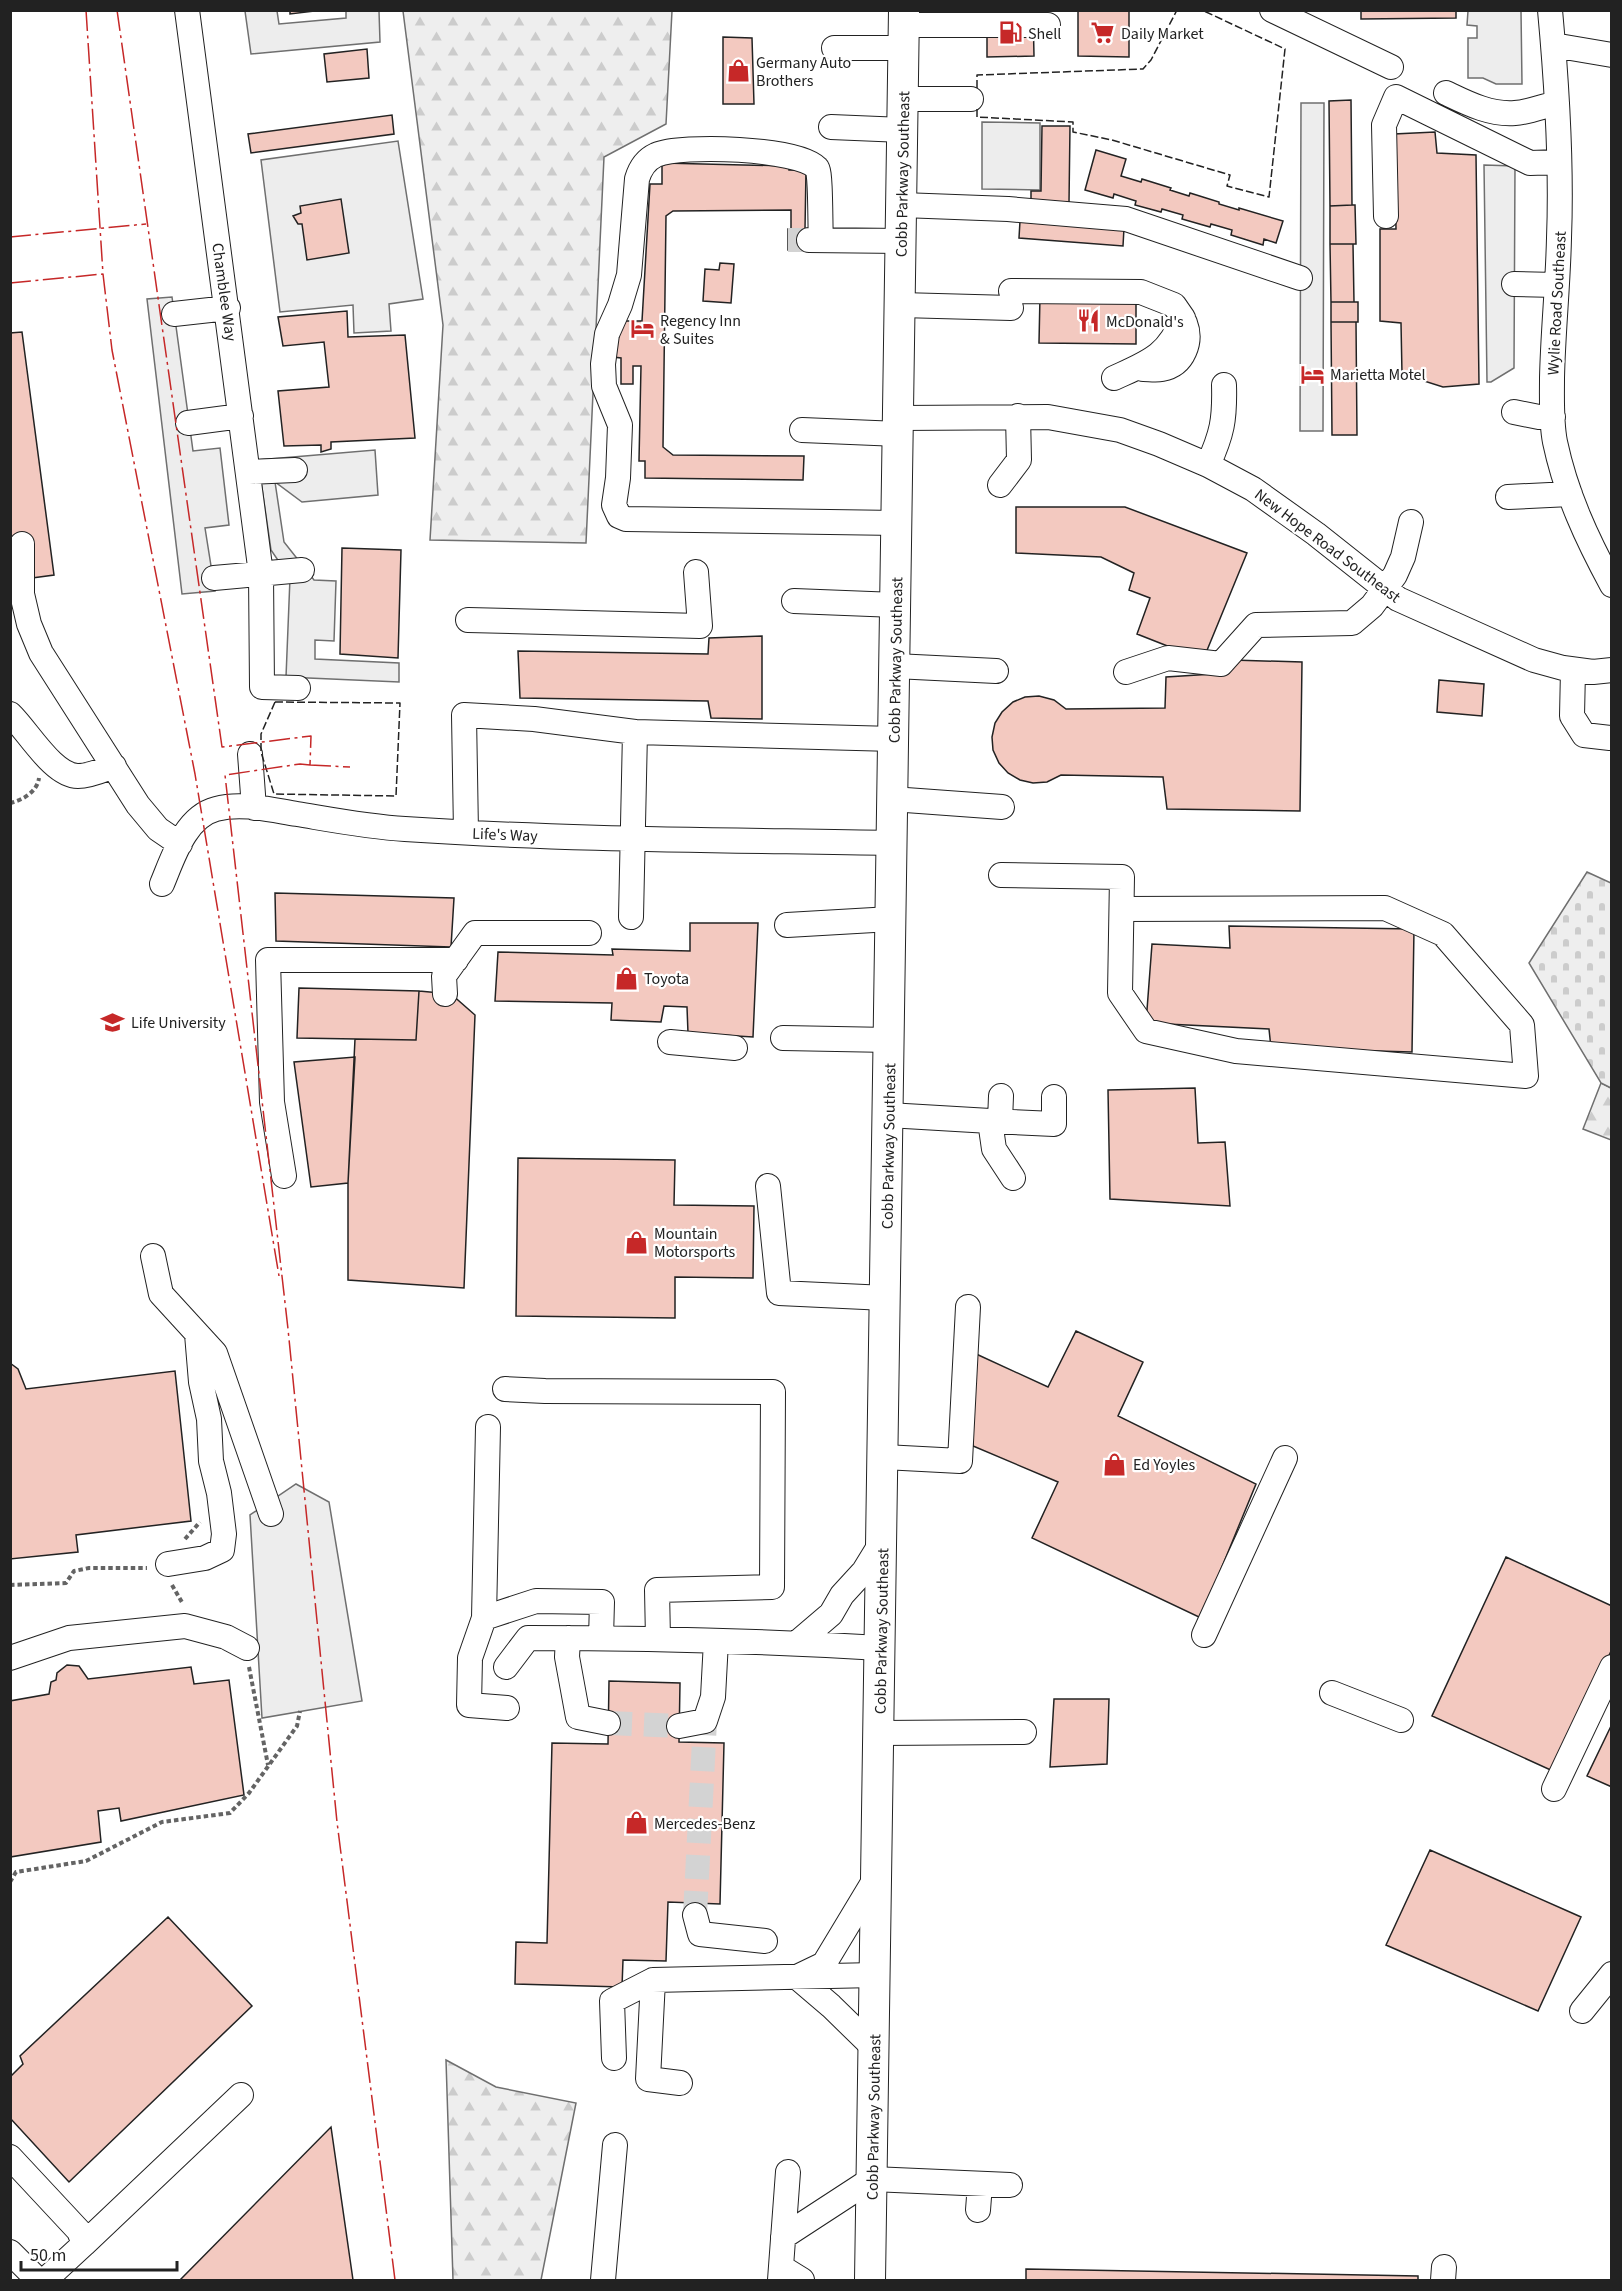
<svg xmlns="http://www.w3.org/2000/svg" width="1622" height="2291" viewBox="0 0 1622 2291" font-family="'Source Sans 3',sans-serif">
<defs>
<pattern id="forest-firs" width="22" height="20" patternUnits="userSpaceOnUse" patternTransform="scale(1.5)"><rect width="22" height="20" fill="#eee"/><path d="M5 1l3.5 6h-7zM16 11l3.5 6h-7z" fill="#ccc"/></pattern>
<pattern id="cemetery-stones" width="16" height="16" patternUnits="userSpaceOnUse" patternTransform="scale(1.5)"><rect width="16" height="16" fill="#eee"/><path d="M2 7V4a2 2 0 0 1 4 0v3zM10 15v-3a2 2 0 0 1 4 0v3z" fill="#ccc"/></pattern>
</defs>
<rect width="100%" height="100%" fill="#fff"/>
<path fill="url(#forest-firs)" stroke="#6f6f6f" stroke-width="1.5" d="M403,11H672L666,124L604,157L586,543L430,540L443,325Z
M1601,1083L1611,1088V1140L1583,1129Z
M446,2060L496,2087L576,2103L541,2280H453Z"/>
<path fill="url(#cemetery-stones)" stroke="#6f6f6f" stroke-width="1.5" d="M1587,872L1611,883V1088L1601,1083L1529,963Z"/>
<path fill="#ededed" stroke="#6f6f6f" stroke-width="1.5" d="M245,11H277L279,24L346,18V11H379L380,42L251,54Z
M1468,11H1521L1522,84H1496L1483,78H1468V38H1477V26L1467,25Z
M1301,103H1324L1323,431H1300Z
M982,122L1040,123V190L982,189Z
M398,141L423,299L389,304L391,331L354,333L353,305L280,312L261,160Z
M1484,165L1515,166L1514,368L1491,382H1487Z
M172,297L193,451L220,448L229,525L205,528L215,591L182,594L147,299Z
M375,450L378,495L302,502L275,482L284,542L314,580L336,581L334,641L315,640V659L399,663V682L286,677L290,578L271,550L258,460Z
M296,1484L329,1502L362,1701L262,1718L250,1515Z"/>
<path fill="#f3c9c0" stroke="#222" stroke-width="1.5" d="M290,10H323L290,14Z
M987,10H1033L1034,56L987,57Z
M1078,10H1129V57L1078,56Z
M1361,10H1456V18L1361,19Z
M723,37L752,38L754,104H723Z
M367,49L369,78L327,82L324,54Z
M1351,100L1352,205L1330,206L1329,101Z
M392,115L394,134L251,153L248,134Z
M1042,126H1070L1069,203H1031V191H1041Z
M1435,132L1437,153L1476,155L1479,384L1443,387L1402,374L1401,323L1380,321V229H1396L1394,134Z
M1096,150L1126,159L1121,176L1141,182L1142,179L1171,188L1170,190L1189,196L1190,193L1219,202V204L1239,210V208L1283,221L1276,243L1264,239L1263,245L1231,235L1232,230L1211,224L1210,227L1182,219L1183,215L1162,209L1161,212L1135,205L1136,201L1114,194L1113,198L1085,190Z
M662,163L789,166V170H806L805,229H791V210L673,211L666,216L663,447L673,455L804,456L803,480L645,478V461H639L641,366H633V384H621V358L613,357L614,337H619L621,321H642L650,184H662Z
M341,199L349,253L307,260L302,224H298L293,216L301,213L300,206Z
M1352,205H1355L1356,244H1330V206Z
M1020,221L1124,228L1123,246L1019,238Z
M788,229H809L808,250H788Z
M1330,244H1353L1354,302H1331Z
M720,263L734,264L731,303L703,301L705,269L719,270Z
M1040,296L1136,299V344L1039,343Z
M1331,302H1358V322H1331Z
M347,311L348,337L405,335L415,438L331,442V449L321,452V445L284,446L278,391L329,387L324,342L283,346L278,317Z
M1331,322H1356L1357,435H1332Z
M22,332L54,575L10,581V333Z
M1016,507H1125L1247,553L1203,660L1137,634L1150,598L1129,590L1134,573L1101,557L1016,553Z
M342,548L401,550L398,658L340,654Z
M762,636V719L711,718L708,701L520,698L518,651L708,654L709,638Z
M1232,660L1302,662L1300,811L1167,809L1163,777L1061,775L1047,782L1033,783L1020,780L1008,773L999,763L993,750L992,737L995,723L1002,712L1013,702L1025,697L1039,696L1054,700L1066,709L1165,708L1166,677L1229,673Z
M1439,680L1484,684L1482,716L1437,712Z
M275,893L454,898L451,947L276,941Z
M690,923H758L753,1037L688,1033L687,1007L664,1006L661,1022L611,1020L612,1003L495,1001L498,952L613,955L612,949L690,951Z
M1229,926L1414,929L1412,1052L1271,1048L1269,1029L1146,1023L1152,944L1230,948Z
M299,988L419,991L416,1040L297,1038Z
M419,991L451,994L475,1015L464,1288L348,1280V1183L355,1039L416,1040Z
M355,1057L348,1183L311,1187L294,1062Z
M1195,1088L1198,1143L1225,1142L1230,1206L1110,1199L1108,1090Z
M518,1158L675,1160L674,1205L754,1206L753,1278L675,1277V1318L516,1316Z
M1076,1331L1143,1362L1118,1416L1256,1484L1201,1618L1032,1538L1058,1482L973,1446L974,1353L1048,1387Z
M10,1363L18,1369L26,1389L175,1371L191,1521L76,1535L78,1552L10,1559Z
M1506,1557L1612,1606V1649L1555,1772L1432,1716Z
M67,1665L79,1666L88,1679L191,1667L194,1684L229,1680L244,1795L121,1821L119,1808L98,1811L101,1842L10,1857V1701L49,1694L51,1682L56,1680L57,1673Z
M609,1681L680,1683L679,1742L724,1743L720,1904L668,1902L666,1961L623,1960L622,1987L515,1984L516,1942L547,1943L552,1743L608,1744Z
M1054,1699H1109L1107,1764L1050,1767Z
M1612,1724V1787L1587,1776Z
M1430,1850L1581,1917L1538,2011L1386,1945Z
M168,1917L252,2006L69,2182L10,2118V2077L23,2064L20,2056Z
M331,2127L353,2280H180Z
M1026,2269L1418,2276V2280H1026Z"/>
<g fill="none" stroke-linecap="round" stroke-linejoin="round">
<path stroke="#d3d3d3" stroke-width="24" stroke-dasharray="24 12" stroke-linecap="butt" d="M788,240H809
M608,1723L679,1726
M695,1915L705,1721"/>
<defs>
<path id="minor" d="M187,10L261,574L262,687L298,688
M1272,10L1391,67
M1550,10C1557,86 1562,162 1559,238C1558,285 1553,331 1552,378C1552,399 1551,422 1555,442C1566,494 1587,539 1612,585
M904,25H1048
M1553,45L1612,55
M834,48H904
M1446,93C1467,103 1490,115 1515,113C1529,112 1544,106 1557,103
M903,99H971
M831,127L903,130
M902,205L1008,209L1126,219L1300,278
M1386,216L1384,125L1396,97L1530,163L1559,162
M809,240L902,241
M821,240C820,230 821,172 817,168C798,148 682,144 656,155C645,160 640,169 637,179L629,275L620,305L607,334L603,364L604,386L620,425L618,478L614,505L619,516L626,519L897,523
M1514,284L1556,285
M1011,291L1141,292L1174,305L1183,318C1168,356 1149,362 1114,378
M901,305L1011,308
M174,314L228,308
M1143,369C1149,369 1156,370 1162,369C1184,365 1192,341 1185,323
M1514,412L1539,417H1553
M899,418L1048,417L1120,430L1159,444L1208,465L1253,489L1316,534L1398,599L1534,660L1563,668L1593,672L1612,670
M188,423L241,416
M802,430L899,434
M1208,465C1222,434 1225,420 1224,385
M249,472L295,470
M1000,485L1019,460L1018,416
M1508,497L1570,494
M22,544V594L29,624L41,653L138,805L158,829L180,844
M214,578L302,570
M794,601L896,605
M468,620L700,626L696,572
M895,666L996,671
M1573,670L1572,716L1584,735L1610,738
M1126,672L1168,658L1221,664L1256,625L1352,623L1372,606L1395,575L1403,557L1411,522
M10,714C28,731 53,776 78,776C90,776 103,770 114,766
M635,732L894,739
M250,754L254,808
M892,799L1002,807
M466,832L464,715L534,719L635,732L631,917
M1001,875L1122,877L1120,993L1146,1031L1236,1051L1526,1076L1522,1025L1443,934L1385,908L1122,909
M162,884C173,858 185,817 216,809C242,802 272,810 297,814C333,820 369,827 405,829C567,840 730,840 891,843
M787,925L891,919
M445,994L444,976L475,933H589
M783,1038L890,1040
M670,1042L735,1048
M888,1115L990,1121L994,1149L1013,1178
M990,1121L1054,1124V1097
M1000,1121L1001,1096
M284,1176L272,1102L268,960H456
M768,1186L779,1293L886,1298
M153,1256L161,1294L215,1353L271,1514
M505,1389L545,1391L773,1392L772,1587L657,1590L658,1639
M488,1427L484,1618L470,1658L469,1705L507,1708
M884,1457L960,1461L968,1307
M168,1564L205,1558L222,1550L224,1534L219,1493L211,1461L209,1419L201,1382L197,1334
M484,1618L536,1601L602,1602L601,1638
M1204,1635L1285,1458
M568,1638L567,1657L578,1717L608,1723
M797,1643L831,1614L842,1595L864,1571L883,1540
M10,1658L69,1638L185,1626L226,1637L247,1648
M506,1667L528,1638C645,1638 763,1641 880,1648
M1332,1693L1401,1720
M679,1726L705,1721L713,1697L716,1641
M880,1733L1024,1732
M1554,1789L1612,1667
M695,1915L700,1934L765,1941
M799,1976L824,1964L877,1876
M797,1977L831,2006L874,2048
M653,1980L648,2079L680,2083
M1582,2011L1612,1974
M614,2058L612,2001L653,1980L875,1975
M10,2157L79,2231L84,2244L45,2280
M978,2210L980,2184
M783,2237L872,2179L1010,2185
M84,2244L241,2095
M10,2252L38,2280
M781,2267L802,2280
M603,2280L615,2145
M780,2280L788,2172
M1443,2280L1444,2267"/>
<path id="major" d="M870,2280L904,10"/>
</defs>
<use href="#minor" stroke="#222" stroke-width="26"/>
<use href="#major" stroke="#222" stroke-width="32"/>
<path stroke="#646464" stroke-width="4" stroke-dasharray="4.5 3" stroke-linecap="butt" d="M10,803C23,800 37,792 39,778
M185,1539L200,1522
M10,1585L66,1583L74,1571L89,1568H147
M172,1585L183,1604
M249,1667L268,1765
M10,1882L16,1872L86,1861L162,1822L230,1813L249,1793L297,1726L300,1711"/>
<use href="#minor" stroke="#fff" stroke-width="24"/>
<use href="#major" stroke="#fff" stroke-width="30"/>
<path stroke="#222" stroke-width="1.5" stroke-dasharray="8 3" stroke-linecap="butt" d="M977,88V75L1143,69L1151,60L1177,10
M977,109V117L1073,122V132L1112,140L1230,175L1227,186L1269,197L1285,49L1202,10
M275,702L400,703L396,796L274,794L261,752V734Z"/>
<path stroke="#c62828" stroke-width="1.5" stroke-dasharray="21 4.5 3 4.5" stroke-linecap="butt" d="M86,10L103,274L112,350L195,774L279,1276
M117,10L222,747L311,736L310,765L300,764L225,775L288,1329L337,1822L395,2280
M10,237L146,224
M10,283L103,274
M310,765L350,767"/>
</g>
<defs>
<symbol id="fuel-bare" viewBox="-9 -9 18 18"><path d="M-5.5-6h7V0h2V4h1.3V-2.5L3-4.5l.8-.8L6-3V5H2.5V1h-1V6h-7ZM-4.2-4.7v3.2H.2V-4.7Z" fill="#c62828" stroke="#fff" stroke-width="2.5" paint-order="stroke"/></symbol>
<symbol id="supermarket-bare" viewBox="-9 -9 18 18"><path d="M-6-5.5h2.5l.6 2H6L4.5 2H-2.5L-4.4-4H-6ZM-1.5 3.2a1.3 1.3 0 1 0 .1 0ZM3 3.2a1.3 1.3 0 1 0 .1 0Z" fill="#c62828" stroke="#fff" stroke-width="2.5" paint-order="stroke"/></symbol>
<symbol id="shop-bare" viewBox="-9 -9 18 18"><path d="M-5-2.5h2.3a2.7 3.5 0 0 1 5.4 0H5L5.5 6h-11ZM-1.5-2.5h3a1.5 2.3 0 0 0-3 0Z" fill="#c62828" stroke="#fff" stroke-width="2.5" paint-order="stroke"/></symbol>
<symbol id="restaurant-bare" viewBox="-9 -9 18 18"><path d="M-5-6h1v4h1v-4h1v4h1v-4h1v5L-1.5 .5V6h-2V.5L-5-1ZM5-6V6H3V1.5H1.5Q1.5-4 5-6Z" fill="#c62828" stroke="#fff" stroke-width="2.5" paint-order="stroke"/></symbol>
<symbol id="hotel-bare" viewBox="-9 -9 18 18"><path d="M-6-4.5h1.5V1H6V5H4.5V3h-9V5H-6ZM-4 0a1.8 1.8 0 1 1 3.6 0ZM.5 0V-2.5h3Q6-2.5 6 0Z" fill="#c62828" stroke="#fff" stroke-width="2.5" paint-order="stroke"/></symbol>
<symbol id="university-bare" viewBox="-9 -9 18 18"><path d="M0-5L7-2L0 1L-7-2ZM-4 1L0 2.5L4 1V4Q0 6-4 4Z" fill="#c62828" stroke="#fff" stroke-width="2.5" paint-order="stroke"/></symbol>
</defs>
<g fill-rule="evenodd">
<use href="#fuel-bare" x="994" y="16" width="33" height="33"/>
<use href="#supermarket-bare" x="1086" y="16" width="33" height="33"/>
<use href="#shop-bare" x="722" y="54" width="33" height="33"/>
<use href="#restaurant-bare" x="1072" y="304" width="33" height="33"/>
<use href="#hotel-bare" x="626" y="312" width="33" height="33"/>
<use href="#hotel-bare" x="1296" y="358" width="33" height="33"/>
<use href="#shop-bare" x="610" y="962" width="33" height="33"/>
<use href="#university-bare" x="96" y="1006" width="33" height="33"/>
<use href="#shop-bare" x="620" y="1226" width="33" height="33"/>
<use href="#shop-bare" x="1098" y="1448" width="33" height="33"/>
<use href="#shop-bare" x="620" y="1806" width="33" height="33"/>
</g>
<g text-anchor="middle" stroke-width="4.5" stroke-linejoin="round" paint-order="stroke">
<g font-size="16" fill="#222" stroke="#fff" text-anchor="start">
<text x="1028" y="39">Shell</text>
<text x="1121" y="39">Daily Market</text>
<text x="756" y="68">Germany Auto<tspan x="756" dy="18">Brothers</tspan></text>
<text x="660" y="326">Regency Inn<tspan x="660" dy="18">&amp; Suites</tspan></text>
<text x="1106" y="327">McDonald's</text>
<text x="1330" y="380">Marietta Motel</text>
<text x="644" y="984">Toyota</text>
<text x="131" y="1028">Life University</text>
<text x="654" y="1239">Mountain<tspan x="654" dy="18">Motorsports</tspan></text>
<text x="1133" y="1470">Ed Yoyles</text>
<text x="654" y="1829">Mercedes-Benz</text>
</g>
<g font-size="16" fill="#222" stroke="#fff">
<text transform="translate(902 174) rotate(-89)" y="6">Cobb Parkway Southeast</text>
<text transform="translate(225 292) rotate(82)" y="6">Chamblee Way</text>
<text transform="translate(1556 303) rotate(-87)" y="6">Wylie Road Southeast</text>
<text transform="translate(1328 545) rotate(37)" y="6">New Hope Road Southeast</text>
<text transform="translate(895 660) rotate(-89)" y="6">Cobb Parkway Southeast</text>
<text transform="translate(505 834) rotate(2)" y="6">Life's Way</text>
<text transform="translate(888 1146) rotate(-89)" y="6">Cobb Parkway Southeast</text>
<text transform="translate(881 1631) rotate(-89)" y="6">Cobb Parkway Southeast</text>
<text transform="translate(873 2117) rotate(-89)" y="6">Cobb Parkway Southeast</text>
</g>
</g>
<rect width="1622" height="2291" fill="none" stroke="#222222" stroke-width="24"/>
<path d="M21 2261v9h156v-9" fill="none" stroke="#222222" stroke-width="3"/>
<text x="30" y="2261" font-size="18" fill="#222222" stroke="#ffffff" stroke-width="4.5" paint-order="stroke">50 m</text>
</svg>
